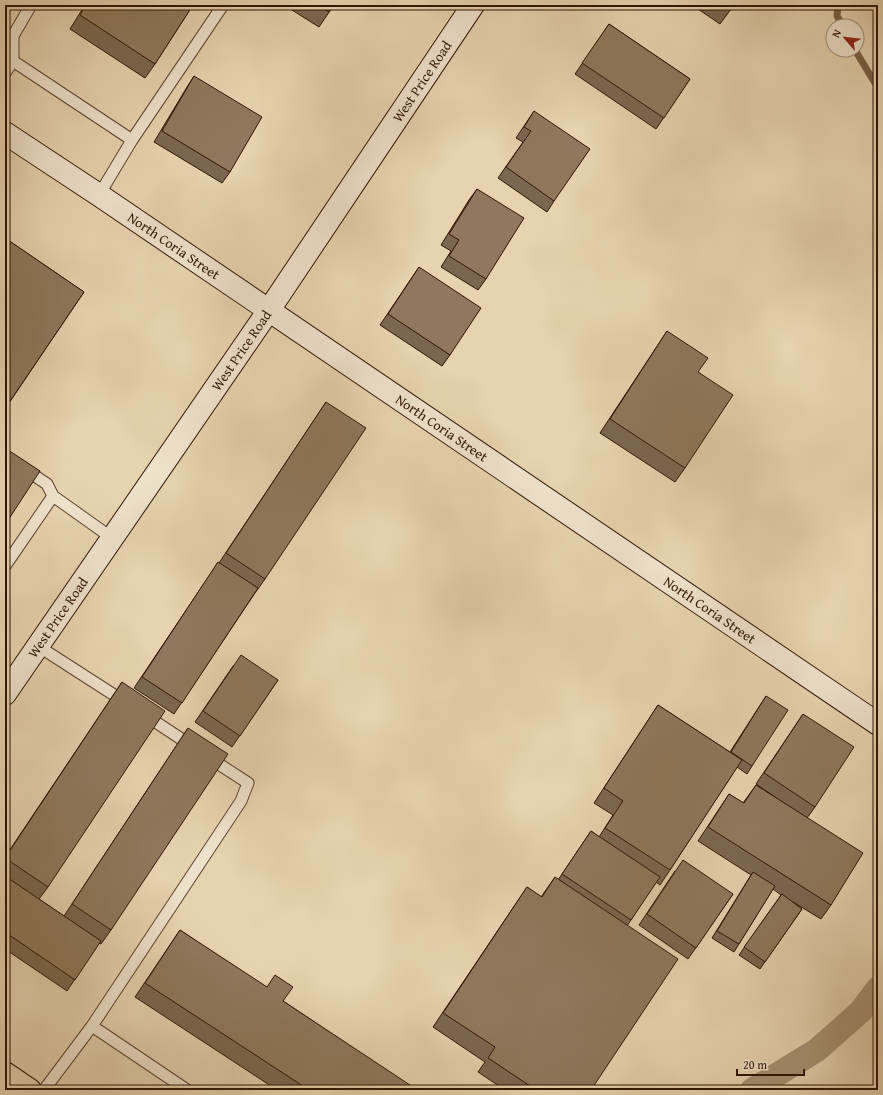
<svg xmlns="http://www.w3.org/2000/svg" width="883" height="1095" viewBox="0 0 883 1095" font-family="'Gentium Book Plus',serif">
<rect width="100%" height="100%" fill="#e7d3b0"/>
<filter id="stains"><feTurbulence type="fractalNoise" baseFrequency=".005" numOctaves="4"/><feColorMatrix values="0 0 0 0 .2 0 0 0 0 .09 0 0 0 0 .02 0 0 0 .5 -.17"/></filter>
<radialGradient id="worn" r=".72"><stop offset=".6" stop-color="#630" stop-opacity="0"/><stop offset="1" stop-color="#630" stop-opacity=".3"/></radialGradient>
<g fill="none" stroke-linecap="round" stroke-linejoin="round">
<path stroke="#786047" stroke-width="7" d="M838,5L837,16L843,26
M855,50L878,88"/>
<path stroke="#a89275" stroke-width="24" d="M752,1090L817,1050L861,1011L878,988"/>
<defs>
<path id="lane" d="M13,61L132,140
M5,73L13,61V36L31,5
M99,195L132,140L223,5
M5,456L47,484L53,496
M5,566L53,496L112,538
M38,646L125,702
M145,715L192,746
M92,1026L187,1090
M44,1090L92,1026L241,801L248,783L208,757"/>
<g id="secondary">
<path id="s1" d="M5,133L99,195L878,724"/>
<path id="s2" d="M5,694L269,310L473,5"/>
</g>
<path id="primary" d="M5,1073L30,1090"/>
</defs>
<use href="#lane" stroke="#5d442e" stroke-width="13"/>
<use href="#secondary" stroke="#2f1503" stroke-width="24"/>
<use href="#primary" stroke="#2f1503" stroke-width="24"/>
<use href="#lane" stroke="#efe2cc" stroke-width="11"/>
<use href="#secondary" stroke="#efe2cc" stroke-width="22"/>
<use href="#primary" stroke="#e7d3b0" stroke-width="22"/>
</g>
<path fill="#7b6750" stroke="#2f1503" d="M85,5H193L155,64L145,78L70,29Z
M284,5H334L319,27Z
M692,5H734L720,24Z
M609,24L690,79L656,129L575,74Z
M194,76L230,172L222,183L154,142L187,87Z
M534,111L554,201L547,212L498,178L523,142L516,138Z
M477,189L486,279L478,290L441,267L451,251L441,245L469,200Z
M5,238L84,292L5,409Z
M419,267L450,355L442,366L380,325Z
M667,331L698,372L685,468L675,482L600,433Z
M326,402L265,579L255,593L174,714L134,688L211,573L218,562L219,563Z
M233,666L278,680L232,747L195,722Z
M122,682L48,887L39,899L64,916L188,728L111,930L101,944L99,943L67,991L5,949V857Z
M766,696L752,766L747,774L737,767L670,870L660,885L656,882L627,926L591,1090H505L478,1072L485,1062L433,1027L527,887L541,897L555,877L558,880L591,831L599,837L613,815L594,803L658,705L730,752Z
M803,714L815,807L807,818L831,905L821,919L793,902L802,909L760,969L739,955L781,895L773,889L734,952L712,938L751,875L698,841L729,794L743,803L756,785L788,806L756,784Z
M675,871L733,894L688,959L639,925Z
M180,930L283,1001L416,1090H277L135,997Z"/>
<path fill="#8f785d" stroke="#2f1503" d="M86,5H193L155,64L80,15Z
M317,5H334L329,12Z
M723,5H734L730,10Z
M609,24L690,79L664,118L582,63Z
M194,76L262,117L230,172L162,131Z
M534,111L590,149L554,201L506,167L531,131L524,127Z
M477,189L524,218L486,279L449,256L459,240L449,234Z
M5,238L84,292L8,404L5,402Z
M419,267L481,308L450,355L388,314Z
M667,331L708,358L698,372L733,395L685,468L610,419Z
M326,402L366,428L265,579L226,553Z
M5,448L40,471L5,525Z
M218,562L258,588L182,703L142,677Z
M241,655L278,680L240,736L203,711Z
M122,682L165,711L48,887L5,858Z
M766,696L788,710L752,766L731,752Z
M658,705L742,760L670,870L605,828L623,801L604,788Z
M803,714L854,747L815,807L764,773Z
M188,728L228,754L111,930L72,904Z
M756,785L863,853L831,905L708,827L729,794L744,803Z
M591,831L660,877L631,920L562,874Z
M683,860L733,894L696,948L647,914Z
M753,872L775,886L739,944L717,931Z
M5,876L101,941L75,980L5,932Z
M555,877L678,959L591,1090H536L488,1058L495,1047L443,1013L527,887L542,897Z
M782,894L802,909L765,962L744,947Z
M180,930L267,987L275,975L293,987L283,1001L416,1089V1090H309L145,983Z"/>
<g text-anchor="middle" stroke-width="3.5" stroke-linejoin="round" paint-order="stroke">
<g font-size="14" fill="#2f1503" stroke="#efe2cc">
<text dy="5" stroke="none"><textPath href="#s2" startOffset="741">West Price Road</textPath></text>
<text dy="5" stroke="none"><textPath href="#s1" startOffset="203">North Coria Street</textPath></text>
<text dy="5" stroke="none"><textPath href="#s2" startOffset="417">West Price Road</textPath></text>
<text dy="5" stroke="none"><textPath href="#s1" startOffset="527">North Coria Street</textPath></text>
<text dy="5" stroke="none"><textPath href="#s1" startOffset="851">North Coria Street</textPath></text>
<text dy="5" stroke="none"><textPath href="#s2" startOffset="93">West Price Road</textPath></text>
</g>
</g>
<rect width="883" height="1095" fill="none" stroke="#e7d3b0" stroke-width="20"/>
<rect x="6" y="6" width="871" height="1083" fill="none" stroke="#2f1503" stroke-width="2"/>
<rect x="10" y="10" width="863" height="1075" fill="none" stroke="#2f1503"/>
<g transform="translate(845 38) rotate(298)"><circle r="19" fill="#efe2cc" stroke="#a2907c"/>
<path d="M0-3L7 15L0 10L-7 15Z" fill="#8f2418"/>
<text y="-6" font-size="11" font-weight="bold" text-anchor="middle" fill="#2f1503">N</text>
</g>
<path d="M737 1069v6h67v-6" fill="none" stroke="#2f1503" stroke-width="2"/>
<text x="743" y="1069" font-size="12" fill="#2f1503" stroke="#efe2cc" stroke-width="3" paint-order="stroke">20 m</text>
<rect width="100%" height="100%" filter="url(#stains)"/>
<rect width="100%" height="100%" fill="url(#worn)"/>
</svg>
